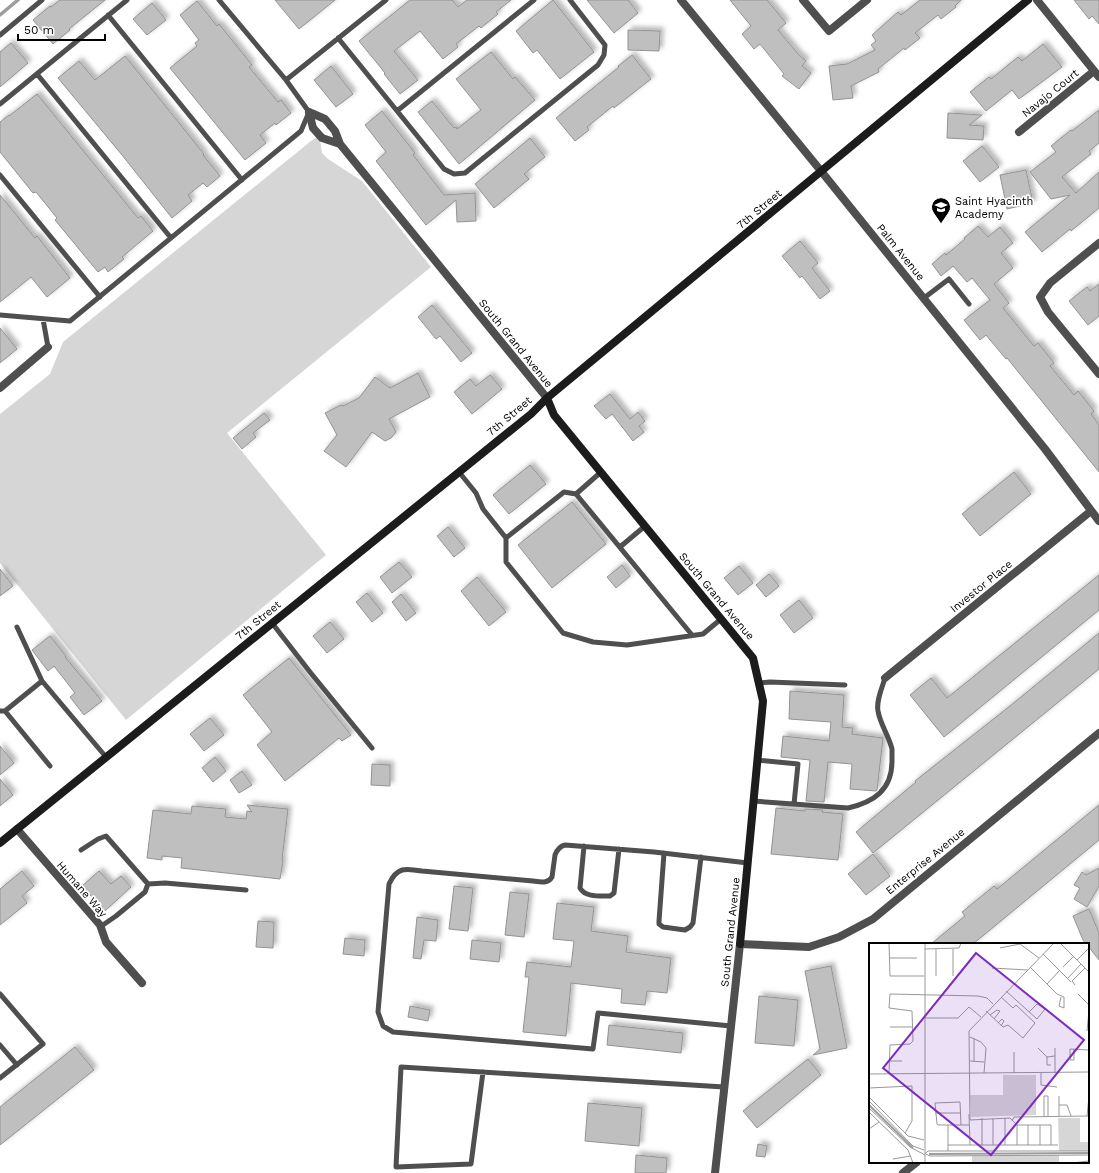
<svg xmlns="http://www.w3.org/2000/svg" width="1099" height="1173" viewBox="0 0 1099 1173" font-family="'Work Sans',sans-serif">
<defs>
<filter id="shadow"><feDropShadow dx="3.5" dy="-3.5" stdDeviation="2" flood-color="#0004"/></filter>
</defs>
<rect width="100%" height="100%" fill="#fff"/>
<path fill="#d6d6d6" d="M318,136L320,140L322,153L328,159L362,181L431,267L227,433L326,555L126,720L0,563V414L50,374L63,342L311,141Z"/>
<g fill="none" stroke-linecap="round" stroke-linejoin="round">
<path stroke="#9d9d9d" stroke-width="3.5" d="M0,15L18,0"/>
</g>
<path fill="#bfbfbf" stroke="#939393" filter="url(#shadow)" d="M60,0H105L69,29L70,30L53,44L33,20L50,6L51,7Z
M275,0H335L299,29Z
M410,0H452L458,7L467,0H511L496,12L498,14L481,28L479,26L456,44L458,47L443,59L420,31L394,51L418,80L400,94L384,74L385,73L359,41Z
M553,0L594,52L560,79L537,50L533,53L516,31Z
M587,0H628L638,13L614,33Z
M730,0H767L786,23L778,30L798,54L806,61L802,66L811,73L799,89L782,76L784,74L760,44L754,49L742,34L751,26Z
M920,0H961L955,6L956,7L941,19L938,15L915,33L920,38L905,50L904,48L878,69L879,72L851,86L853,98L833,100L829,66L847,64L875,50L871,45L876,41L872,35L898,12L901,15Z
M1074,0H1099V24L1092,16L1089,19Z
M197,1L217,26L219,24L252,65L249,67L278,102L281,100L291,113L276,125L275,123L260,135L266,143L245,160L170,68L197,46L195,43L199,40L180,15Z
M152,3L166,20L147,35L133,19Z
M628,30L660,31L659,51L628,50Z
M11,43L28,63L0,87V52Z
M1043,44L1062,67L1019,99L1012,90L986,111L970,92L989,77L991,79L1018,57L1022,61Z
M491,52L513,79L515,77L535,100L459,164L418,112L432,101L454,128L456,127L457,129L481,110L456,79Z
M632,55L651,79L614,108L613,106L587,127L589,130L575,141L556,118L619,67L618,66Z
M125,56L188,134L204,154L203,155L220,176L207,187L203,183L188,195L192,201L172,218L122,155L58,78L79,61L95,80Z
M331,66L353,94L336,107L314,80Z
M37,94L138,218L141,216L153,231L122,257L124,259L108,272L105,267L98,272L55,220L57,218L36,192L33,193L0,152V122L9,115V116Z
M1099,110V143L1089,151L1091,154L1062,177L1076,193L1099,172V208L1071,231L1070,229L1042,252L1025,232L1070,195L1051,199L1030,172L1056,152L1051,146L1071,130L1072,131Z
M382,111L415,153L413,155L444,195L475,193L476,221L457,222L456,200L426,225L376,161L386,152L365,125Z
M948,113L982,115L969,125L984,126L983,140L947,138Z
M530,138L545,157L524,174L529,179L494,208L475,184Z
M982,146L999,167L980,182L963,161Z
M1026,170L1033,203L1007,209L1000,175Z
M0,195L35,238L37,236L70,278L47,297L31,277L0,302Z
M978,226L988,237L1000,227L1013,243L1001,253L1013,268L994,284L1009,303L1003,308L1034,346L1038,343L1054,363L1050,366L1074,395L1078,391L1094,411L1091,414L1099,425V472L1007,358L1006,359L986,335L980,340L964,320L990,300L972,278L967,282L953,266L941,276L932,264L945,253L946,255L965,239L964,238Z
M800,241L818,263L812,268L830,291L820,299L802,276L800,278L782,256Z
M1099,284V316L1088,325L1069,301L1087,287L1090,291Z
M432,305L472,353L461,362L440,336L436,339L418,317Z
M0,328L17,349L0,363Z
M418,373L430,397L389,419L396,432L391,438L385,441L372,432L346,467L324,451L337,435L325,413L341,405L343,406L359,398L375,377L390,388Z
M490,375L502,389L472,414L454,392L470,379L476,386Z
M610,394L630,419L638,412L645,421L639,426L644,432L633,441L612,414L606,419L594,406Z
M264,413L270,420L253,433L256,437L242,449L233,438Z
M530,465L546,484L509,514L493,495Z
M1014,472L1031,494L980,536L962,514Z
M572,502L606,544L552,588L518,545Z
M448,527L465,548L454,557L437,536Z
M399,562L412,577L392,593L380,577Z
M622,565L630,576L616,588L607,577Z
M739,566L753,583L738,595L724,578Z
M0,569L13,586L0,596Z
M769,574L779,586L766,597L756,585Z
M1099,575V610L944,737L910,695L931,678L947,698Z
M477,577L506,612L489,626L461,591Z
M367,593L383,613L372,622L356,602Z
M401,594L416,613L406,621L392,602Z
M799,600L813,618L794,633L780,615Z
M330,622L344,639L327,653L313,636Z
M1099,633V669L873,853L856,832L916,782L915,781L1010,706Z
M50,636L66,656L65,657L102,701L84,715L70,697L75,693L54,666L48,671L32,650Z
M289,658L351,735L342,741L339,738L285,781L257,745L272,732L243,695Z
M790,691L844,695L842,727L853,728L852,734L883,738L877,790L876,791L850,789L852,764L828,762L824,802L806,801L810,760L781,757L783,736L829,741L831,722L789,719Z
M210,718L224,735L204,751L190,734Z
M0,746L14,763L0,775Z
M215,757L226,771L213,782L202,768Z
M372,764L390,765V786L371,785Z
M242,771L252,785L239,793L230,780Z
M0,779L13,795L0,806Z
M247,805L288,809L282,860L283,861L280,879L181,868L182,858L162,856V860L147,858L153,810L191,814L192,806L226,809L225,817L246,819L247,811L252,812Z
M1099,805V840L973,944H931L965,916L962,912L994,886L997,889Z
M776,808L805,811V809L823,810L822,812L843,814L838,860L771,854Z
M873,854L890,876L866,895L848,874Z
M1099,868V886L1087,907L1074,899L1080,888L1074,885L1082,872L1086,875Z
M22,871L34,886L22,896L27,903L0,925V889Z
M99,871L111,884L121,876L131,887L105,911L82,886Z
M454,886L473,888L468,931L449,929Z
M510,892L529,894L524,937L505,935Z
M557,903L594,907L591,931L628,936L626,952L671,958L667,993L647,991L645,1005L621,1003L622,989L571,983L566,1036L523,1032L529,977H525L527,962L571,967L574,941L553,939Z
M1089,909L1099,933V960L1088,946V944H1086L1083,940L1073,916Z
M417,917L438,920L436,941L424,940L421,959L413,958Z
M258,921L274,922L273,948L256,947Z
M345,938L365,940L364,956L343,954Z
M472,940L501,943L499,962L470,959Z
M831,966L847,1048L813,1055L820,1049L805,971Z
M759,996L798,1000L794,1046L755,1043Z
M410,1006L430,1010L428,1021L408,1017Z
M609,1025L683,1033L681,1053L607,1045Z
M75,1047L94,1070L0,1145V1107Z
M808,1059L821,1075L757,1128L743,1111Z
M588,1103L642,1108L639,1146L585,1141Z
M758,1144L767,1146L765,1157L756,1156Z
M636,1155L667,1158L666,1173H635Z"/>
<g fill="none" stroke-linecap="round" stroke-linejoin="round">
<path stroke="#4f4f4f" stroke-width="5" d="M108,15L242,180
M0,35L42,0
M338,38L444,169L454,174L465,173L598,65L604,55L605,45L570,0
M37,74L171,238
M286,80L386,0
M0,104L127,0
M397,111L534,0
M0,175L100,297
M924,298L949,279L969,304
M0,315L70,321L301,131L309,112L286,80L219,0
M43,319L48,347
M459,472L476,493L483,509L506,538V562L563,633L593,642L627,645L703,634L721,619
M576,494L601,472
M506,538L564,492L576,494L692,635
M620,547L645,526
M272,623L310,672L372,748
M17,627L42,681
M759,683L770,682L845,685
M0,711H5L42,681L106,757
M5,711L50,766
M757,760L798,764L794,804
M753,801L848,808C874,802 892,790 892,761C892,757 892,753 892,749C889,736 880,724 878,711C876,701 882,688 885,678
M584,846L580,888C585,897 598,896 608,896H610L614,893L619,849
M81,850L98,839L106,836L148,884L145,892L116,916L100,927
M664,853L659,921V924L663,927L685,930L690,927L693,923L701,857
M148,884L165,883L246,890
M0,994L43,1044L0,1078
M731,1026L598,1013L593,1049L393,1032L383,1026L378,1012L389,884C397,867 405,868 422,871L533,881C540,882 548,884 552,877L555,855C557,850 560,846 565,845L654,852L748,863
M0,1045L17,1065
M483,1072L471,1164L396,1167L401,1067L724,1087"/>
<path stroke="#4f4f4f" stroke-width="8" d="M681,0L821,171L1045,449L1099,521
M803,0L829,31L867,0
M1037,0L1099,77
M309,112L325,119L335,131L340,144L547,398
M309,112L313,128L322,138L340,144
M1019,132L1094,71
M1099,243L1050,283L1040,297L1048,312L1099,374
M0,388L48,347
M885,678L1091,511
M17,829L100,925L106,942L142,983
M715,1173L740,944L809,947L839,937L873,919L1099,733
M903,1173L917,1162"/>
<path stroke="#1c1c1c" stroke-width="8" d="M547,398L554,415L753,658L763,701L740,944
M0,843L531,414L547,398L1028,0"/>
</g>
<defs>
<symbol id="school-pin" viewBox="-11 -11 22 30"><path d="M0 17L-7.5 6A9.5 9.5 0 1 1 7.5 6Z" fill="#000" stroke="#fff"/><path d="M0-5L7-2L0 1L-7-2ZM-4 1L0 2.5L4 1V4Q0 6-4 4Z" fill="#fff"/></symbol>
</defs>
<g fill-rule="evenodd">
<use href="#school-pin" x="930" y="196" width="22" height="30"/>
</g>
<g text-anchor="middle" stroke-width="3.5" stroke-linejoin="round" paint-order="stroke">
<g font-size="11" fill="#000" stroke="#fff">
<text transform="translate(1050 93) rotate(-39)" y="4">Navajo Court</text>
<text transform="translate(759 209) rotate(-40)" y="4">7th Street</text>
<text transform="translate(901 252) rotate(51)" y="4">Palm Avenue</text>
<text transform="translate(516 343) rotate(51)" y="4">South Grand Avenue</text>
<text transform="translate(509 416) rotate(-40)" y="4">7th Street</text>
<text transform="translate(981 586) rotate(-39)" y="4">Investor Place</text>
<text transform="translate(717 596) rotate(50)" y="4">South Grand Avenue</text>
<text transform="translate(258 620) rotate(-39)" y="4">7th Street</text>
<text transform="translate(925 861) rotate(-39)" y="4">Enterprise Avenue</text>
<text transform="translate(82 889) rotate(49)" y="4">Humane Way</text>
<text transform="translate(730 932) rotate(-84)" y="4">South Grand Avenue</text>
</g>
<g font-size="11" fill="#000" stroke="#fff" text-anchor="start">
<text x="955" y="205">Saint Hyacinth<tspan x="955" dy="13">Academy</tspan></text>
</g>
</g>
<g transform="translate(869 943)">
<rect width="220" height="220" fill="#fff"/>
<path d="M134,132H167V172L102,174L101,152H134ZM189,175H211V199H220V208H190ZM190,212V220H103V213Z" fill="#d6d6d6"/>
<path fill="none" stroke="#9d9d9d" stroke-width="2" d="M0,162L44,205M60,211L220,210"/>
<path fill="none" stroke="#999" stroke-width="1" d="M20,0L21,33H55M56,0V220M191,0L220,29M131,5L151,1L170,15M56,6L90,5L92,0M67,6V33M84,6V33M174,11L202,39M20,15H48M208,17L219,6M0,21V41M161,24L188,51L195,54V65L190,63L192,54M194,24L204,14M123,25L159,27M199,35L212,21M178,41L191,27M206,42L203,38L216,25M137,48L168,76L176,66L168,61L160,69M209,51L220,62M117,68L134,84L139,82L154,95L166,80L147,62L144,65L132,54M121,72L128,67L131,68L125,76M56,75H89L100,64L112,74M129,80L133,76L135,78L132,83M21,84H44M218,88L220,68M101,94L112,99L117,105L115,130M105,95V118M169,105L178,114M186,105V130M205,106V117H201V106L220,107M20,118H33M101,118L115,119M182,122H178V114L186,113M145,130V109M172,130V142L188,144M0,131L220,129M20,131L21,102L41,101L44,98L43,68L20,65L21,51L109,53L118,55L124,61M0,145L43,143V178L36,190M0,154L39,193L55,197M0,158L44,203L55,207M190,162H198L202,173M0,165L41,204L56,212M0,169L39,207L44,220M66,170H92M100,171L101,202M218,173L220,154M175,174V153H179V174M190,174V153M113,175V202M124,175V202M136,175V202M101,177L100,88L185,0M101,177L141,175L148,182H182V202M143,178L145,174L220,173M79,182V208M92,182L91,159L66,160L68,181L69,182H100M148,182V202M159,182V202M171,182V202M0,186L10,179M79,202H189M56,211L59,208H220M57,211L61,213L220,212M24,216L42,213M203,220L220,218"/>
<path fill="#7b2cbf" fill-opacity="0.15" stroke="#7b2cbf" stroke-width="2" d="M107,10L215,97L122,212L14,125Z"/>
<rect width="220" height="220" fill="none" stroke="#000" stroke-width="2"/>
</g>
<path d="M18 34v6h87v-6" fill="none" stroke="#000000" stroke-width="2"/>
<text x="24" y="34" font-size="12" fill="#000000" stroke="#ffffff" stroke-width="3" paint-order="stroke">50 m</text>
</svg>
